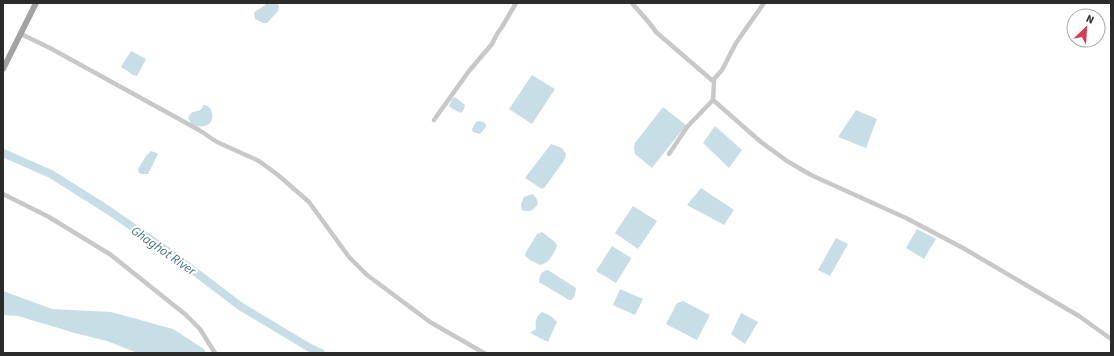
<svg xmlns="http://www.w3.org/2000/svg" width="1114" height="356" viewBox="0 0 1114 356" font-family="'Source Sans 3',sans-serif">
<rect width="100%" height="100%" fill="#fff"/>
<path fill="#c7dee7" d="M266,3H277L279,6L278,11L267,23H263L255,19L254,13C258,8 264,8 266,3Z
M131,51L146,59L137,76L133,75L121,67Z
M532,75L555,89L532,124L509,109Z
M455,97L465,105L464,109L461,113L453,109L449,106L452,99Z
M203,105C215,104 218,130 197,126C192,125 190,122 188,118C192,109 196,113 202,109Z
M663,107L686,125L652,168L635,154L634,147L635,143Z
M856,110L877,119L866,148L838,137Z
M479,121C483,122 486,122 486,127L480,134L473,132L472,129L476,122Z
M715,126L742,150L729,168L703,143Z
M551,144L562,148L566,154L565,159L545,187L542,189L525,178Z
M151,151L157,153L158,154L148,174H142L139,173L138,169L146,156Z
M701,188L734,210L724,225L687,205Z
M532,194C536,196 537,199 538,204C533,210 530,213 522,210L521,204L524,197Z
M633,206L657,221L638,249L615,233Z
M917,229L936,239L924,259L906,248Z
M542,232L555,242L557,246C554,254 549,263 540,265L530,260L525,256L526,252L537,234Z
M836,238L848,244L830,276L818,270Z
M612,246L630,257L631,259L616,283L596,271Z
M548,270L576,288L575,295L572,300H569L539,282C540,275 540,272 548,270Z
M620,289L643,299L635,315L613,305Z
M3,291L52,309L111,312L173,329L204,349L206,353H137L107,341L75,333L18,316L3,315Z
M683,301L710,315L697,340L666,324L677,303Z
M542,312C548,314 553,317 557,322L548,342L530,333L536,329C535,321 536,317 542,312Z
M741,313L758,322L745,344L731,334Z"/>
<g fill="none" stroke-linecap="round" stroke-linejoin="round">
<path stroke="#c7dee7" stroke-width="8" d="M3,153L51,174L108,210L169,252L240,306L310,348L321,353"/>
<path stroke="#c8c8c8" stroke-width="4.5" d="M632,3C640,13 649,21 656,32L714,82L713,100L761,142L787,161L811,175L906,218L963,248L1079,316L1111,339
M21,34L50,48L199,130L217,142L259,161L278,175L309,202L349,257L367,275L430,322L484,353
M714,82V79L722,70L736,43L764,3
M434,120L469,71L492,44L497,34L502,27L516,3
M669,154L687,127L713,100
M3,194L49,217L111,255L186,315L200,329L215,353"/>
<path stroke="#a3a3a3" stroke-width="6" d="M3,69L36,3"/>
</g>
<g text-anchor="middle" stroke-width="4" stroke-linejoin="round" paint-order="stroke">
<g font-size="13" font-style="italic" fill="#417286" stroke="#fff">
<text transform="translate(164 250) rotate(35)" y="5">Ghaghot River</text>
</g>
</g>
<rect width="1114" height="356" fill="none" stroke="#2b2b2b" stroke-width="8"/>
<g transform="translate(1086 28) rotate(25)"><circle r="19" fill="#ffffff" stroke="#aaaaaa"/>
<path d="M0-3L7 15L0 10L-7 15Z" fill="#d63a54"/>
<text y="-6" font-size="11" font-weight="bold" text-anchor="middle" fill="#2b2b2b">N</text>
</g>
</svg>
